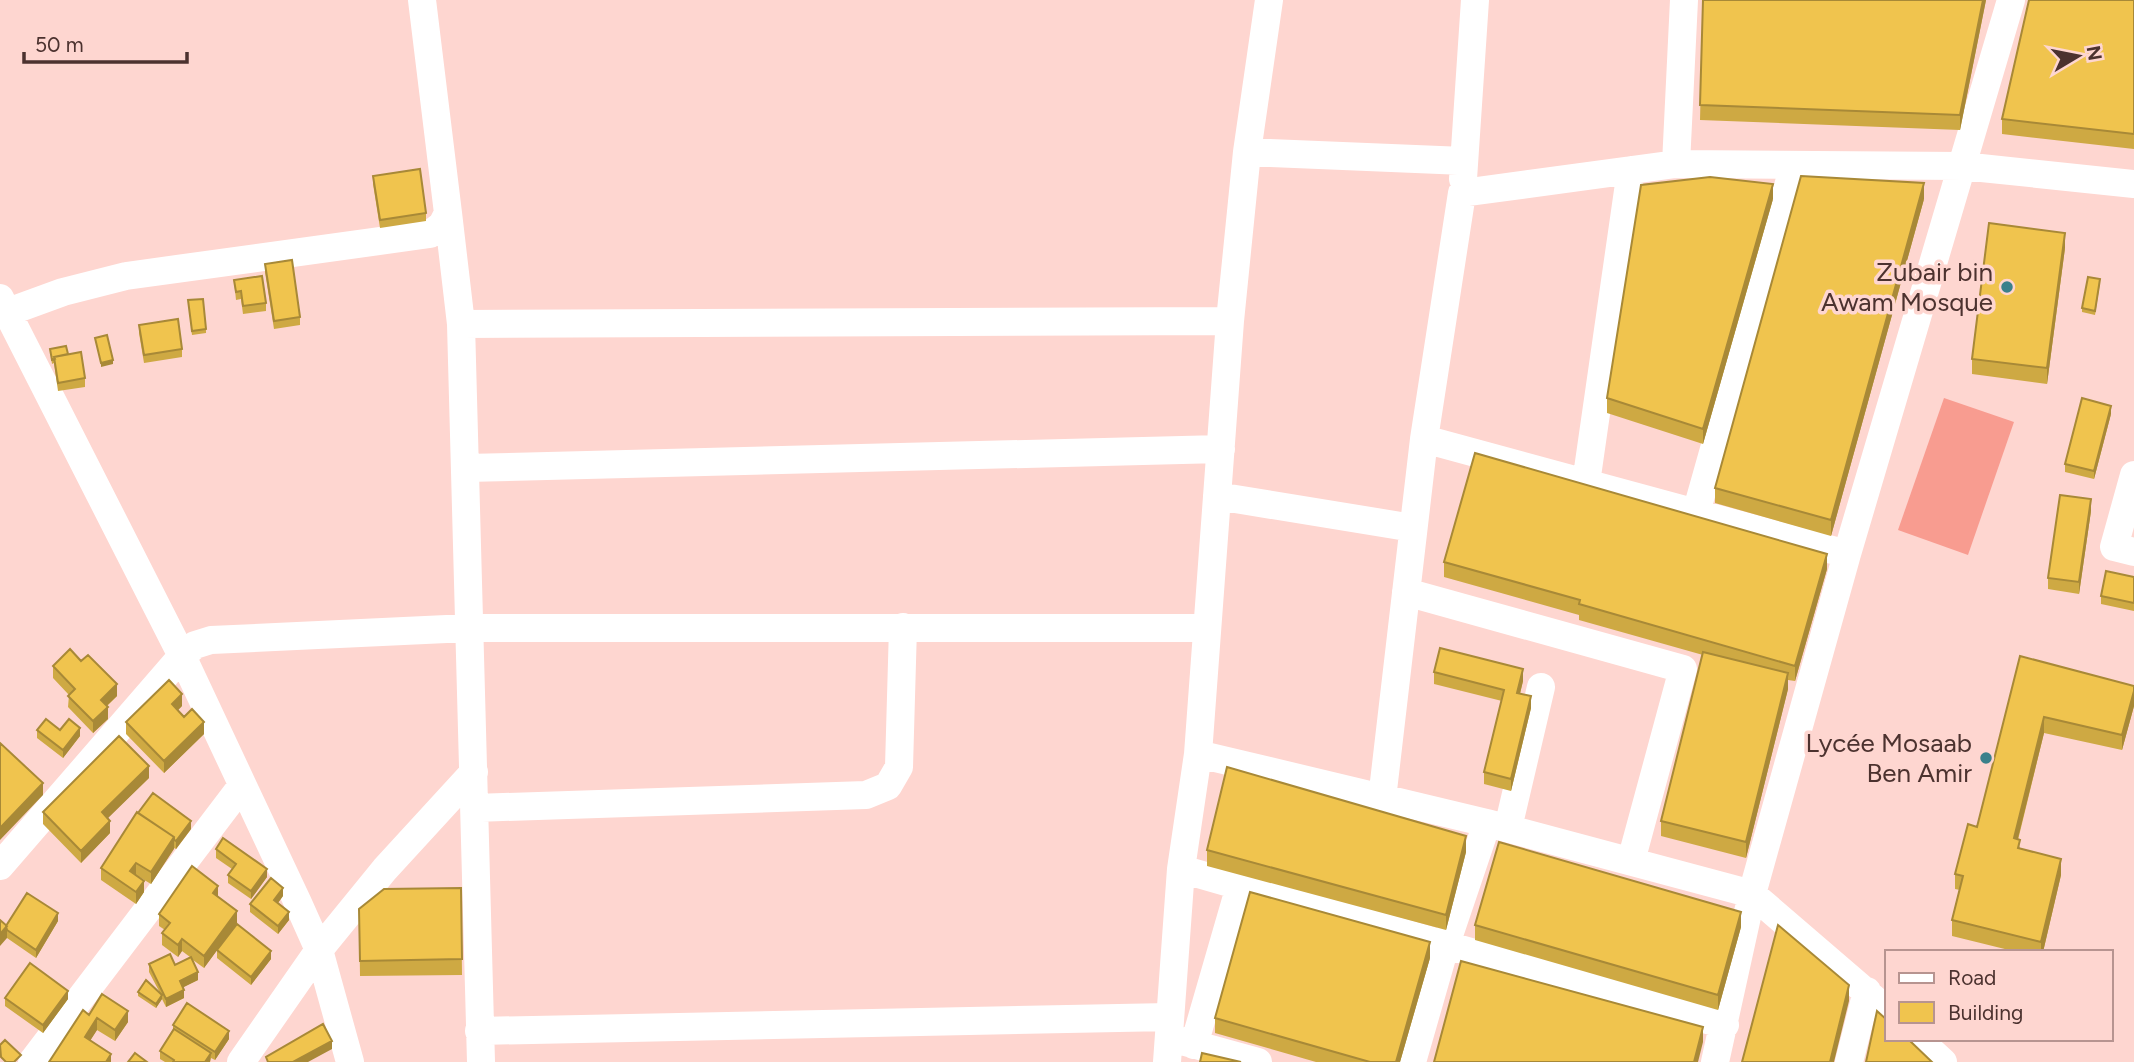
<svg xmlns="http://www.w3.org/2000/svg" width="2134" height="1062" viewBox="0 0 2134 1062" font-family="Figtree,sans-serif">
<rect width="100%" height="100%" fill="#fed6d0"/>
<path fill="#f89c90" d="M1944,398L2014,422L1968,555L1898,530Z"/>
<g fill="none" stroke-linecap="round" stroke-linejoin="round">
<path stroke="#fff" stroke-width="28" d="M1247,152L1464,161
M1676,164L1684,0
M1463,179L1475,0
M448,213L461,324L481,1062
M0,298L182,656L298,903L319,950L350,1062
M0,315L63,292L126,276L430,234L442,225L448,213L422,0
M461,324L1230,321
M1424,439L1847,554
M466,468L1221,449
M2134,475L2114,547L2134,552
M1586,483L1631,170
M1217,496L1413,528
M1696,513L1794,165
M1406,592L1683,669L1631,861
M1198,754L1487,823L1752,894L1887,1010
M1382,799L1424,439L1462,193L1676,164L1962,166L2134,184
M475,808L866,795L888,786L899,767L903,627
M1508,828L1541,687
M0,866L182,656L195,645L211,640L468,628H1207
M1181,869L1725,1025
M479,1031L1170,1017
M1918,1039L1943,1062
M1178,1040L1258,1062
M1194,1045L1240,886
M32,1062L241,787
M241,1062L319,950L385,869L474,772
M1167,1062L1181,869L1198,754L1230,321L1247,152L1269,0
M1412,1062L1445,947L1487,823
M1715,1062L1752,894L1847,554L2011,0
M1849,1062L1867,991"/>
</g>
<path fill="#cea943" d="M1703,0H1986L1960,130L1700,120Z
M2134,0V149L2002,134V119Z
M373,176L426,213V221L380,228L373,184Z
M1773,199L1703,444L1607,413V398Z
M1924,199L1831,536L1715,503V488Z
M2065,248L2047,384L1972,374V359Z
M265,264L300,317V325L274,329L265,272Z
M234,280L266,303V311L243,314L241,299L236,300Z
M2100,283L2095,315L2082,312V308Z
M188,300L206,329V333L192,335Z
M139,325L182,349V357L144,363L139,333Z
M50,349L68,354L85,378V387L58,391L54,363L52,364Z
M2111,414L2094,479L2065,472V464Z
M2091,511L2079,594L2048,589V578Z
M1444,562L1827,569L1795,681L1788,680V689L1746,858L1661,836V821L1703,655L1579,620V615L1444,577Z
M2134,577V611L2101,604V596Z
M2020,656L2134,686V706L2122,750L2044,733L2018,840L2020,849L2061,875L2043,952H2017L1952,936V920L1960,890L1955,889V874L1977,827Z
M53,666L117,696L107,706L108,719L93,733L68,707L69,695L53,678Z
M1434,672L1523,681L1520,694L1531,708L1511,791L1484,784V772L1502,701L1434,684Z
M182,706L178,710L204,734L164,773L126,734V722Z
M37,730H60L80,736L63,758L37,738Z
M149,778L107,818L110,833L81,863L43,824V812Z
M191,829L176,849L174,848L151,884L136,875L144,892L136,904L101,880V868Z
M216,849L267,877L251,899L228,883V875L232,869L216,858Z
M1207,850L1466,852L1446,930L1207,866Z
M461,888L462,975L360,976L359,909Z
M283,896L278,903L289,920L278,934L250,912V904Z
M218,897L237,923L204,968L193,960L198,980L183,987L184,998L166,1007L162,999L156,1008L138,996V992L159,991L149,972V964L175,965L190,957L182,951L178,957L162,945V933L165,930L159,926V914Z
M58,921L36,958L7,938L6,926Z
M1475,925L1741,927L1718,1010L1475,940Z
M217,950L271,959L251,985L217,958Z
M1430,958L1400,1062H1316L1215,1033V1018Z
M5,998L68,999L43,1033L5,1006Z
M89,1015L128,1022L115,1041L97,1030L90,1040L111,1062H49Z
M173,1025L229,1039L215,1060L211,1058L210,1062H165L160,1059V1051L173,1029Z"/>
<path fill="#a88937" d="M1983,0H1986L1960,130V115Z
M1924,183V199L1831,536V520Z
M1773,184V199L1703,444V429Z
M2065,233V248L2047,384V368Z
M113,360V364L101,367V363Z
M2111,406V414L2094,479V471Z
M2091,499V511L2079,594V582Z
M1827,554V569L1795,681V666Z
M1523,669V681L1517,705V693Z
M1788,673V689L1746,858V842Z
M117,684V696L101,711V700Z
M2134,691V706L2122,750V735Z
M182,694V706L172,716V704Z
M1531,696V708L1511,791V779Z
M108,707V719L93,733V721Z
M2044,717V733L2014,854V838Z
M204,722V734L164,773V761Z
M80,728V736L63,758V750Z
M149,766V778L102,824V812Z
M43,783V795L0,840V828Z
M110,821V833L81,863V851Z
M191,821V829L176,849V841Z
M1466,836V852L1446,930V915Z
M174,837V849L151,884V872Z
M2061,859V875L2043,952H2041V942Z
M136,863V875L130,871Z
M267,869V877L251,899V891Z
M144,881V892L136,904V892Z
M218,886V897L213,893Z
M283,888V896L274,908V900Z
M237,911V923L204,968V956Z
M289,912V920L278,934V926Z
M1741,912V927L1718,1010V995Z
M58,913V921L36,958V950Z
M7,926V938L0,946V934Z
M182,939V951L178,957V945Z
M1430,942V958L1400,1062H1396Z
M271,951V959L251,985V977Z
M198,972V980L180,989V981Z
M1849,985V1001L1834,1062H1830Z
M184,990V998L166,1007V999Z
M68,991V999L43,1033V1025Z
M162,995V999L156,1008V1004Z
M128,1011V1022L115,1041V1030Z
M97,1018V1030L85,1049V1037Z
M1703,1027V1042L1698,1062H1694Z
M229,1031V1039L215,1060V1052Z
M332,1041V1049L308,1062H293Z
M211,1053L210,1062H205Z
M111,1054V1062H106Z"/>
<path fill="#f0c44e" stroke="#a88937" stroke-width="2" d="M1703,0H1983L1960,115L1700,105Z
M2029,0H2134V134L2002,119Z
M420,169L426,213L380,220L373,176Z
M1801,176L1924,183L1831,520L1715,488Z
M1710,177L1773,184L1703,429L1607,398L1641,185Z
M1989,223L2065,233L2047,368L1972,359Z
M292,260L300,317L274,321L265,264Z
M262,276L266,303L243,306L241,291L236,292L234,280Z
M2088,277L2100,279L2095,311L2082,308Z
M203,299L206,329L192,331L188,300Z
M178,319L182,349L144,355L139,325Z
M107,335L113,360L101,363L95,338Z
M66,346L68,354L54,357L55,359L52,360L50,349Z
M81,352L85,378L58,383L54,357Z
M2082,398L2111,406L2094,471L2065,464Z
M1475,453L1827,554L1795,666L1579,604L1580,600L1444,562Z
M2060,495L2091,499L2079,582L2048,578Z
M2106,571L2134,577V603L2101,596Z
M1440,648L1523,669L1517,693L1531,696L1511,779L1484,772L1504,690L1434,672Z
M70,649L81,661L88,655L117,684L101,700L108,707L93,721L68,696L75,689L53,666Z
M1703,652L1788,673L1746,842L1661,821Z
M2020,656L2134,686V691L2122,735L2044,717L2014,838L2020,840L2018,848L2061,859L2041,942L1952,920L1963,876L1955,874L1968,824L1977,827Z
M169,680L182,694L172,704L184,717L192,709L204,722L164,761L126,722Z
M46,719L60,730L69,719L80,728L63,750L37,730Z
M119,736L149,766L102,812L110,821L81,851L43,812Z
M0,743L43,783L0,828Z
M1227,767L1466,836L1446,915L1207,850Z
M153,793L191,821L176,841L174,840V837L138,813Z
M137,812L174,837L151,872L136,863L130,871L144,881L136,892L101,868Z
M223,838L267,869L251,891L228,875L236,864L216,849Z
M1499,842L1741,912L1718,995L1475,925Z
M192,866L218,886L213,893L237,911L204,956L182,939L178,945L162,933L170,923L159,914Z
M271,878L283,888L274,900L289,912L278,926L250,904Z
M461,888L462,959L360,961L359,909L384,889Z
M1250,892L1430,942L1396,1062H1370L1215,1018Z
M27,893L58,913L36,950L7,930L6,926Z
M0,920L7,926L0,934Z
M237,924L271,951L251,977L217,950Z
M1778,925L1849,985L1830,1062H1742Z
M170,954L175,965L191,957L198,972L180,981L184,990L166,999L149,964Z
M1461,961L1703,1027L1694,1062H1434Z
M30,963L68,991L43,1025L5,998Z
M146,980L162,995L156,1004L138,992Z
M102,994L128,1011L115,1030L97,1018L85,1037L111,1054L106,1062H49L83,1010L89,1015Z
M187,1003L229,1031L215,1052L173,1025Z
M1877,1011L1887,1020V1039H1908L1932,1062H1866Z
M323,1024L332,1041L293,1062H268L266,1057Z
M174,1029L211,1053L205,1062H173L174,1060L160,1051Z
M5,1040L21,1055L14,1062H6L1,1057L0,1045Z
M135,1053L147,1062H128Z
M1202,1053L1241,1062H1200Z"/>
<g fill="#3b818b" stroke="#fed6d0" stroke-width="2.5">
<circle cx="2007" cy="287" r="7"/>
<circle cx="1986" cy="758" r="7"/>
</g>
<g text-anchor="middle" stroke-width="7" stroke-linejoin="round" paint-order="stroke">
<g font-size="26" fill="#4c322f" stroke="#fed6d0" text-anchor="end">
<text x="1993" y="281">Zubair bin<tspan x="1993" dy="30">Awam Mosque</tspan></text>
<text x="1972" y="752">Lycée Mosaab<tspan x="1972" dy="30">Ben Amir</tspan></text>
</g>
</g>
<rect x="1885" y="950" width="228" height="91" fill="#fed6d0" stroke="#b79490" stroke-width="2"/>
<rect x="1899" y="973" width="35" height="10" fill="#ffffff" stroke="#b79490" stroke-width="2"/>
<text x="1948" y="985" font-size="21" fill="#4c322f">Road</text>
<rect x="1899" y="1002" width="35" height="21" fill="#f0c44e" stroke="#b79490" stroke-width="2"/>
<text x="1948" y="1020" font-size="21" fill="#4c322f">Building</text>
<g transform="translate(2078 56) rotate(80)" stroke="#fed6d0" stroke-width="5" paint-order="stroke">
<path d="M0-5L12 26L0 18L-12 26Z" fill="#4c322f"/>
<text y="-10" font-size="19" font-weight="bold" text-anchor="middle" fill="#4c322f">N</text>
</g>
<path d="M24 52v10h163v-10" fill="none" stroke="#4c322f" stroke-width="3.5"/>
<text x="35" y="52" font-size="21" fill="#4c322f" stroke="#fed6d0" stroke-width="5" paint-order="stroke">50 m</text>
</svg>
